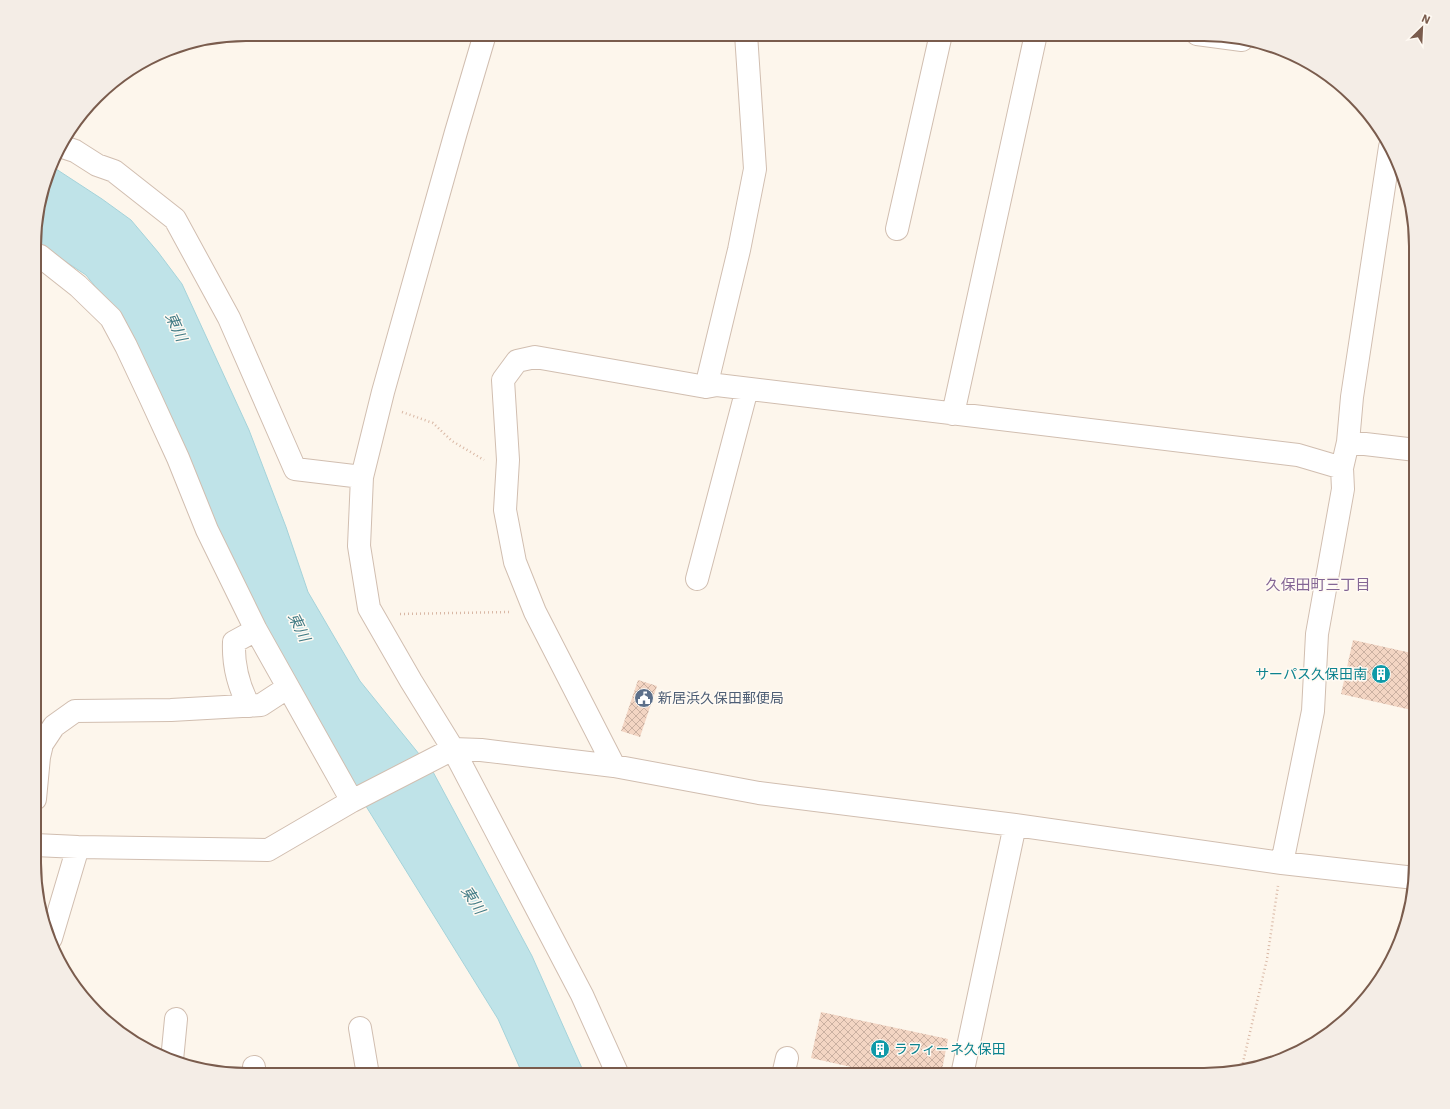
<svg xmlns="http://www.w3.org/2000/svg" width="1450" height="1109" viewBox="0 0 1450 1109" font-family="'IBM Plex Sans','Noto Sans JP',sans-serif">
<defs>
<pattern id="building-cross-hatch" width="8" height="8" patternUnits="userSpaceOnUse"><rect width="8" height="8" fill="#f3d5c3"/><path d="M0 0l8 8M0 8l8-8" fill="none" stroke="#cab0a1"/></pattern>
</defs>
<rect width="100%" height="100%" fill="#fdf6ec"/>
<path fill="#bfe3e8" stroke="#a5d3da" d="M53,167L102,199L131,220L158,252L182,284L249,430L286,527L308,592L360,681L432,770L532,956L585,1075H523L498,1019L364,803L279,657L102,295L86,275L36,242V218Z"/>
<path fill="url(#building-cross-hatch)" d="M1353,640L1416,654V711L1341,694Z
M638,680L657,686L640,737L621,731Z
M821,1012L948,1039L941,1075H887L811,1058Z"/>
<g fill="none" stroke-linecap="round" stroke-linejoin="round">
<defs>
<path id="minor" d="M485,34L456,132L383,392L362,477L359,546L369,608L411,681L453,749L582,995L618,1075
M1197,34L1242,40
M60,146L75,151L97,165L114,171L175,219L229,318L295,469L362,477
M897,229L941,34
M36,255L40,256L78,286L111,318L126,346L150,397L178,458L207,530L256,630L352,801
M706,387L739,250L755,169L746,34
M953,414L1036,34
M1348,442L1416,450
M1342,468L1348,442L1352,397L1390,147
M697,579L747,389
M249,706C238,685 233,665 234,642L256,630
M614,766L535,612L515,562L505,510L508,460L503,380L517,361L535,357L706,387L717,385L1298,455L1342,468L1343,489L1317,634L1313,711L1282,863
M35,799L39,757L42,744L54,726L75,711L171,710L261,705L287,688
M35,845L78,847L268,850L352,801L453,749L481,750L614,766L759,793L1015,825L1282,863L1415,878
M51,938L78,847
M360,1028L368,1075
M172,1060L176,1019
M253,1075L254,1067
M783,1075L787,1058
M962,1075L1015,825"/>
</defs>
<use href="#minor" stroke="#d1beb0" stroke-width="24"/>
<path stroke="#d9b8a5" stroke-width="2.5" stroke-dasharray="1 3" stroke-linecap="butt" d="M402,412L433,423L452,441L484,460
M400,614L509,612
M1241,1071L1267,959L1278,886"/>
<use href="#minor" stroke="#fff" stroke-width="22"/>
</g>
<defs>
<symbol id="building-disc" viewBox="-11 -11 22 22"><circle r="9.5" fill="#0f9aa8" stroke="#fffaf3"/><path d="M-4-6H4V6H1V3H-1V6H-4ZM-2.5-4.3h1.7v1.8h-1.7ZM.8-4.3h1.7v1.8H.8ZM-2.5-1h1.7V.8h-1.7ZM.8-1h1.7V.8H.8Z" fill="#fff"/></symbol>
<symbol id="civic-disc" viewBox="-11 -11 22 22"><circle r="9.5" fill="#5c6f8a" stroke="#fffaf3"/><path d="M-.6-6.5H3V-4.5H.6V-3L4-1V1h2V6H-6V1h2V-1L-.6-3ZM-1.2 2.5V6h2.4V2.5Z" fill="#fff"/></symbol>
</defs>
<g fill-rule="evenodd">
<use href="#building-disc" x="1370" y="663" width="22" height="22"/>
<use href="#civic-disc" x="633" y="687" width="22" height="22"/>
<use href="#building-disc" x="869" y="1038" width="22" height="22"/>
</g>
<g text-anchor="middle" stroke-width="3" stroke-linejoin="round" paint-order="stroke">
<g font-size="14" fill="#0d838f" stroke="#fffaf3" text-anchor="end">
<text x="1367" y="679">サーパス久保田南</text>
<text x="894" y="1054" text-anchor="start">ラフィーネ久保田</text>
</g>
<g font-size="14" fill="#4e5e75" stroke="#fffaf3" text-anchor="start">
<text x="658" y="703">新居浜久保田郵便局</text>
</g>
<g font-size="15" font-style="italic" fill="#437c86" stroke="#fffaf3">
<text transform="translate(176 327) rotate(65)" y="5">東川</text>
<text transform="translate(299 627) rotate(64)" y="5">東川</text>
<text transform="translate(473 900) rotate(57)" y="5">東川</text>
</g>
<g font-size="15" fill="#846695" stroke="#fffaf3">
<text x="1318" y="590">久保田町三丁目</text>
</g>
</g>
<path d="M0 0H1450V1109H0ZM246 41H1204A205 205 0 0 1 1409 246V863A205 205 0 0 1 1204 1068H246A205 205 0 0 1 41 863V246A205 205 0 0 1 246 41Z" fill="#f4ede6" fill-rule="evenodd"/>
<path fill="none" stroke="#7a5c4d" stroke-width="2" d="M246 41H1204A205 205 0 0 1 1409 246V863A205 205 0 0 1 1204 1068H246A205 205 0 0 1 41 863V246A205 205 0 0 1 246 41Z"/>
<g transform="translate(1422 28) rotate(24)" stroke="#fffaf3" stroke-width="3" paint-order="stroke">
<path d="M0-3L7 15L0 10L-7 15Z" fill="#7a5c4d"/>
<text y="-6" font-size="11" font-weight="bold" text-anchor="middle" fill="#7a5c4d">N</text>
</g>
</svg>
